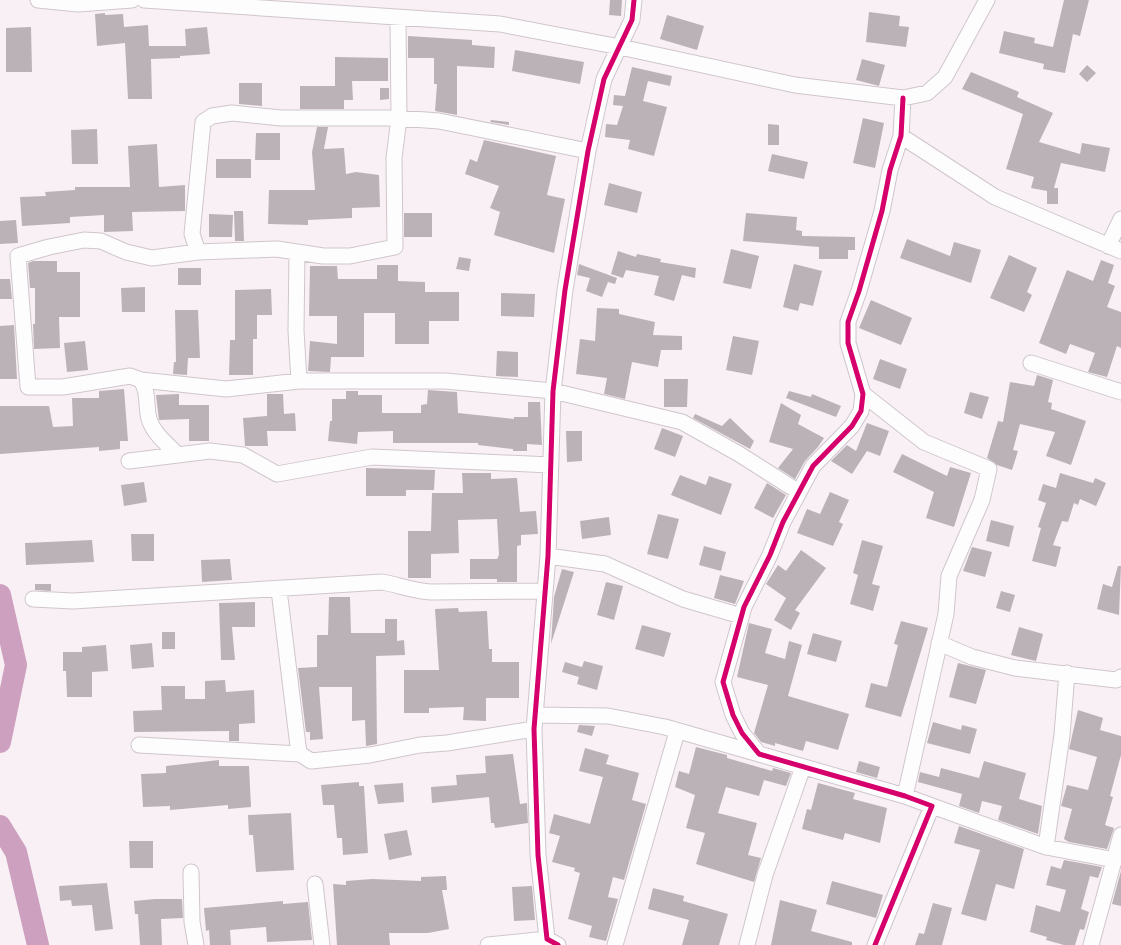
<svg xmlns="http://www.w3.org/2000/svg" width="1121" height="945" viewBox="0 0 1121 945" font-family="Lato,sans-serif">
<rect width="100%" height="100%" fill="#f9f0f6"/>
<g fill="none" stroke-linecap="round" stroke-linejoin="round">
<path stroke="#cca0be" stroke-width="22" d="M0,595L16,665L0,742
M0,826L16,852L38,945"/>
</g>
<path fill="#bbb2b8" d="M610,0H622L621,16L609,15Z
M1064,0H1089L1080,36L1073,34L1065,73L1043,69L1044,64L999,53L1004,31L1035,38L1034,43L1053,47Z
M869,12L900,16L899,26L909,27L906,47L866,42Z
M105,13V15L123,14L124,27L148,25L149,46H186L185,29L207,27L210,54L180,56V58L151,59L152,99H128L125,43L97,46L95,14Z
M667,15L704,26L697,50L660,39Z
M31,27L32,72H6V28Z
M408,36L472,40V45L495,47L494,68L457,66V115L435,111L437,84H434V58H408Z
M515,50L584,62L580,84L512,71Z
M335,57L388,58V81H352L353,100H344V109H300V86H335Z
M862,59L885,65L879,86L856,80Z
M1087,65L1096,73L1087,82L1079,74Z
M632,67L672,76L670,86L648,81L643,101L667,107L654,156L628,149L630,140L605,137L606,124L617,125L623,106L613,105L614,95L625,96Z
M971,72L1019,92L1017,97L1053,113L1039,142L1080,154L1082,143L1110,148L1105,172L1061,163L1054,188H1058V204H1047V191L1031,188L1034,177L1006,169L1023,114L962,89Z
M239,83H262V106L239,104Z
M380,88H389V99L380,100Z
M863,118L884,123L875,168L853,163Z
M491,120L509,122V125L490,122Z
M768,124L779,125V145H768Z
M317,127H328L324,149L344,148L346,174L356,172L379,175L380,207L352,208V218L308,220V225L268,224L269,190H315L312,152Z
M97,129L98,164H72L71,130Z
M256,133H280V160H255Z
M484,140L556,156L547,195L565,199L554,253L494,235L500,212L490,208L499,186L465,174L470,159L477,162Z
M157,144L159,187L185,185V211L132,212L133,231L104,232V215L70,217V223L22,226L20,197L46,196L45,192L75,190V187H130L128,146Z
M772,154L808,162L804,179L768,171Z
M216,159H251V178H216Z
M609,183L642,192L637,213L604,205Z
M234,211H243L244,241H235Z
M404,213H432V237H404Z
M746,213L797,217L796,230L802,231V236L855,237V250H848V259H819V247L743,241Z
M209,214L233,215L232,237H209Z
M16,220L18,243L0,244V221Z
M907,239L950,256L954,242L981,250L971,283L900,258Z
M731,249L759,256L751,289L723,283Z
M618,251L636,257L637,254L661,259L660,262L696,268L695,278L682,275L674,301L654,295L659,276L626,270L623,278L611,274Z
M1009,255L1037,268L1027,292L1032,295L1024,312L990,298Z
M459,257L471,259L469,271L456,269Z
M1101,260L1114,265L1108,283L1115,286L1107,307L1121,312V348L1117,346L1107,377L1088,372L1095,353L1070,344L1066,354L1039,343L1067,270L1093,281Z
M33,261H57V272H80V317H59L60,348L34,349L33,324H35V288H30L28,263Z
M579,264L617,278L615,284L608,282L602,297L586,291L590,278L577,275Z
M794,264L822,271L813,306L800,303L798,311L783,307Z
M377,265H398V281L425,282V292H459V321H429V344H395V313H364V357H331L330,372L308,371L310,341L337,344V316H309L310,266H337L338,279H377Z
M178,268H201V285H178Z
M0,279H10L12,299H0Z
M145,287V312H122L121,288Z
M271,289L272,315H257V339H253V375H229L230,340H235V290Z
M501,293L535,294L534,317L501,316Z
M871,300L912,318L901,345L859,328Z
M597,308L619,309V314L655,322L653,335L682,336V350H661L658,367L632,362L625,399L604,394L607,378L576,374L580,339L595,341Z
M175,310H198L200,358H188L187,375L173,374L174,362H176Z
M14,325L17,379H0V326Z
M733,336L759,341L752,375L726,370Z
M85,341L88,370L67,372L64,343Z
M497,351L518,352V377L496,376Z
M880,359L907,369L900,389L873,379Z
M1037,375L1053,380L1048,402L1052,403L1051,409L1086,421L1071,465L1046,456L1055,432L1020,424L1013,450L1018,451L1012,470L997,465L987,458L998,421L1003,422L1010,382L1034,386Z
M664,379H688L687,407H664Z
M124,389L128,441H120V449L99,451V447L0,454V406H49L53,427L73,426L72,398H99V391Z
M428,390L457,392L458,413L514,419V417H528V402H540L542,445L527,444V451H513V449L478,445V443H393V431L358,432L357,444L328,441L330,421H332V399H346V391H358V395H382V413H421V405L427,404Z
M789,391L811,397L812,394L841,406L836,417L786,398Z
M970,392L989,397L982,419L964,413Z
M179,394V405H209V441H189V419L159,420L156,395Z
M267,394H283L284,414L295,413L296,431H267L268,446H245L243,418L267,416Z
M781,403L801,415L798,424L824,438L818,447L805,461L795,479L778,468L793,449L769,442Z
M695,414L722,426L730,418L754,441L750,449L693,418Z
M867,423L889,431L880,456L867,451L852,474L831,461L847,445L856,451Z
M662,428L683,436L675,457L654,449Z
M566,431H582V461L567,462Z
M902,454L947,476L950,467L971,473L954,527L926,518L934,492L893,472Z
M366,468L435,470L434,490H406V496H366Z
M462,473H491V479L517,478L520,512L536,511L538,534L521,535V545L517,546V582H497V579H470V559H497L499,555L497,519L458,520L459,553L431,554V578H408V531H431L432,493H463Z
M1060,473L1093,483L1095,478L1106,483L1096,506L1080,499L1078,505L1074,503L1068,522L1062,521L1053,545L1061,547L1056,567L1032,561L1041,528L1038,527L1046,503L1038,500L1043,484L1056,488Z
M680,475L706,485L709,476L732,484L721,515L671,495Z
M144,482L147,502L124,506L121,485Z
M767,483L786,495L773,518L754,508Z
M830,492L849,500L839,522L843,524L833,546L797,533L807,509L820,514Z
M658,514L679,519L668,559L647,554Z
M609,517L611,535L582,539L580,521Z
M991,520L1014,526L1009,547L986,541Z
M131,534H154V561H132Z
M92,540L94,562L26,565L25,543Z
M862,540L883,546L872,584L880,586L873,611L850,604L858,575L853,573Z
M704,546L726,552L721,571L699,565Z
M972,547L992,552L985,577L963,571Z
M801,550L826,568L795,610L800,613L791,630L774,620L786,598L766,584L778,565L786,571Z
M230,559L232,580L202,582L201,560Z
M1118,566H1121L1119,615L1097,609L1103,584L1112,587Z
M562,569L574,572L551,644L554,597Z
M720,575L744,581L735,604L714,598Z
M606,582L623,586L614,620L597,615Z
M35,584H51V591L35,590Z
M1001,591L1015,595L1010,612L996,608Z
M329,597H350L351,633H385V619H397V641L404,640L405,655L376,656L377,744L366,746L365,720L352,721V687H319L323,739L310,740V732H306L298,668L317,667V635H328Z
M255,602V627H232L235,660H221L219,603Z
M458,608L459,612L487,611L489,649H492V662H519V698H486V721L463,720L464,707L429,708V713H404V670H439L435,609Z
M901,621L928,628L901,717L865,707L871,683L887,687L898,645L894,644Z
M749,623L772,629L765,653L785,659L789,641L802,645L788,696L849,714L838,750L806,741L803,751L775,743V746L761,742L754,733L768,685L737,677Z
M642,625L671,633L664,657L635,649Z
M1019,627L1043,634L1036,661L1011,655Z
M162,632H175V649H162Z
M813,633L842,641L836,662L807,654Z
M152,643L154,667L132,669L130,645Z
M106,645L108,671L92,672V697H67L66,671H63V652H82V647Z
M584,661L603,666L597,690L577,684L579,677L562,672L565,662L582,667Z
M958,663L986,670L976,704L949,697Z
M225,680L226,692L254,690L255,723L239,724V741H229V731L134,732L133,711L162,710L161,686H185V699H205V681Z
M1078,710L1103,718L1100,730L1121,736V755L1110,796L1113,797L1105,825L1114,828L1107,849L1069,842L1064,839L1072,809L1061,806L1067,785L1088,790L1097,757L1069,749Z
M933,722L961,730L962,725L977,729L970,754L927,743Z
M579,725L595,726L592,736L577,732Z
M696,747L727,755V758L772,771L773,768L791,773L786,786L764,780L759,796L726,787L718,813L757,823L748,855L761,858L754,882L696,864L705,833L686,828L695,795L675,787L679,771L689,774Z
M585,748L609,755L606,764L639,773L632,800L646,804L624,880L613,877L608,897L618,899L606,941L589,937L592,926L568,919L580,873L574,871L575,868L552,862L560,836L549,833L554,814L590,824L603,777L579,771Z
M513,754L520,804L527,803L528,823L495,828L494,823H491L489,797L432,803L431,787L457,785L456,775L486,773L485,756Z
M219,760V766H249L251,807L228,809V805L170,810V806L143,807L141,774L166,773V766Z
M859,761L880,767L877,778L856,772Z
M984,761L1026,773L1019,799L1042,806L1038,834L998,820L1002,806L982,801L979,813L959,806L962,794L918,782L920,772L939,777L941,768L979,778Z
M359,782V786H364L368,853L343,855L342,838H337L334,805H323L321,785Z
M403,783L404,802L378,804L374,785Z
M818,783L855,793L853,799L887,808L880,843L845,833L843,840L802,829L807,809L811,810Z
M291,813L294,870L256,872L253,835H249L248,815Z
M959,826L1024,849L1014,889L996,884L986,921L961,914L980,850L954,843Z
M407,830L412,855L389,860L384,834Z
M129,841H153V868H130Z
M1064,860L1102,867L1098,878L1090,876L1081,909L1089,912L1084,930L1080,929L1075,945H1064L1046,940L1047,937L1030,932L1036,905L1060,912L1066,890L1046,885L1051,866L1061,869Z
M1121,871V906L1112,904Z
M446,876L447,890H442L449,929L428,933H389L390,945H337L333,884L346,885V881L372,879L421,881V877Z
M832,881L883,895L876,918L826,904Z
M107,883L113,929L95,931L92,905L72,906L71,900L60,901L59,886Z
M532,886L535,920L514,921L512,887Z
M653,888L684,896L683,901L728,914L719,945H682L689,920L648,909Z
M155,899H182L183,918L161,919L162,945H140L138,914H135L134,901Z
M780,900L817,910L811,931L852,942V945H771Z
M283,901V904L308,902L312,940L267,942L266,927L230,930L231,945H210L209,930L206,931L204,908Z
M933,903L952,908L942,945H915L919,933L924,934Z"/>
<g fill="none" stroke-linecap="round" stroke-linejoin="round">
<defs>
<path id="minor" d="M38,0L78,4L132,0
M144,0L500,24L620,47L795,85L903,98L927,93L945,77L987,0
M901,136L995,197L1121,251
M1108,246L1121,219
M198,252L192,234L203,122L212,116L232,113L281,118H399L439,121L588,151
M297,252L296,331L299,381
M1031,363L1121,392
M141,380L226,389L299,381H445L553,391L682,422L739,454L799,492
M863,394L924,442L989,469L982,500L949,576L946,614L905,796
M178,455C167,444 150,431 148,414C146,400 148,392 141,380L130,376L63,387H28L18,256L49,247L84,240L101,241L126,252L152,258L198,252L277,249L323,256H350L395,247L394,158L399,118L398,19
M129,461L210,451L243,455L277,474L372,457L550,465
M548,556L605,564L683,599L741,616
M279,590L298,746L300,754L311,761L370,755L420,745L447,743L534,729
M33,599L73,601L382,582C399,585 414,591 431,592L545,591
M939,643L972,657L1015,668L1116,680L1121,677
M535,715L608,716L665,727L759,754
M139,745L300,754
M932,806L1046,847L1115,860
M1046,847L1062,735L1067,673
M191,872L192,922L196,945
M315,884L322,945
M488,945L547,939
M558,945L547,939L538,855L534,729L548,556L553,391L565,290L588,151L604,79L632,20L634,0
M615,945L677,732
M747,945L765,875L803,767
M875,945L932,806L905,796L759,754L742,733L733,715L723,682L744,607L770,555L783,522L813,466L852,426L861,411L863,394L848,343V322L859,291L882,211L890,170L901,136L903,98
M1091,945L1121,835"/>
</defs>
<use href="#minor" stroke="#cfc6cc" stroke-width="17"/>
<use href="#minor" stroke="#fefdfe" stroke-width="15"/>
<defs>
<path id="cycleway" d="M558,945L547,939L538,855L534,729L548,556L553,391L565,290L588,151L604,79L632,20L634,0
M875,945L932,806L905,796L759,754L742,733L733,715L723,682L744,607L770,555L783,522L813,466L852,426L861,411L863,394L848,343V322L859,291L882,211L890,170L901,136L903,98"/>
</defs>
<use href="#cycleway" stroke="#fff" stroke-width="8"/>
<use href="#cycleway" stroke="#d6006c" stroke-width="5"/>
</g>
</svg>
